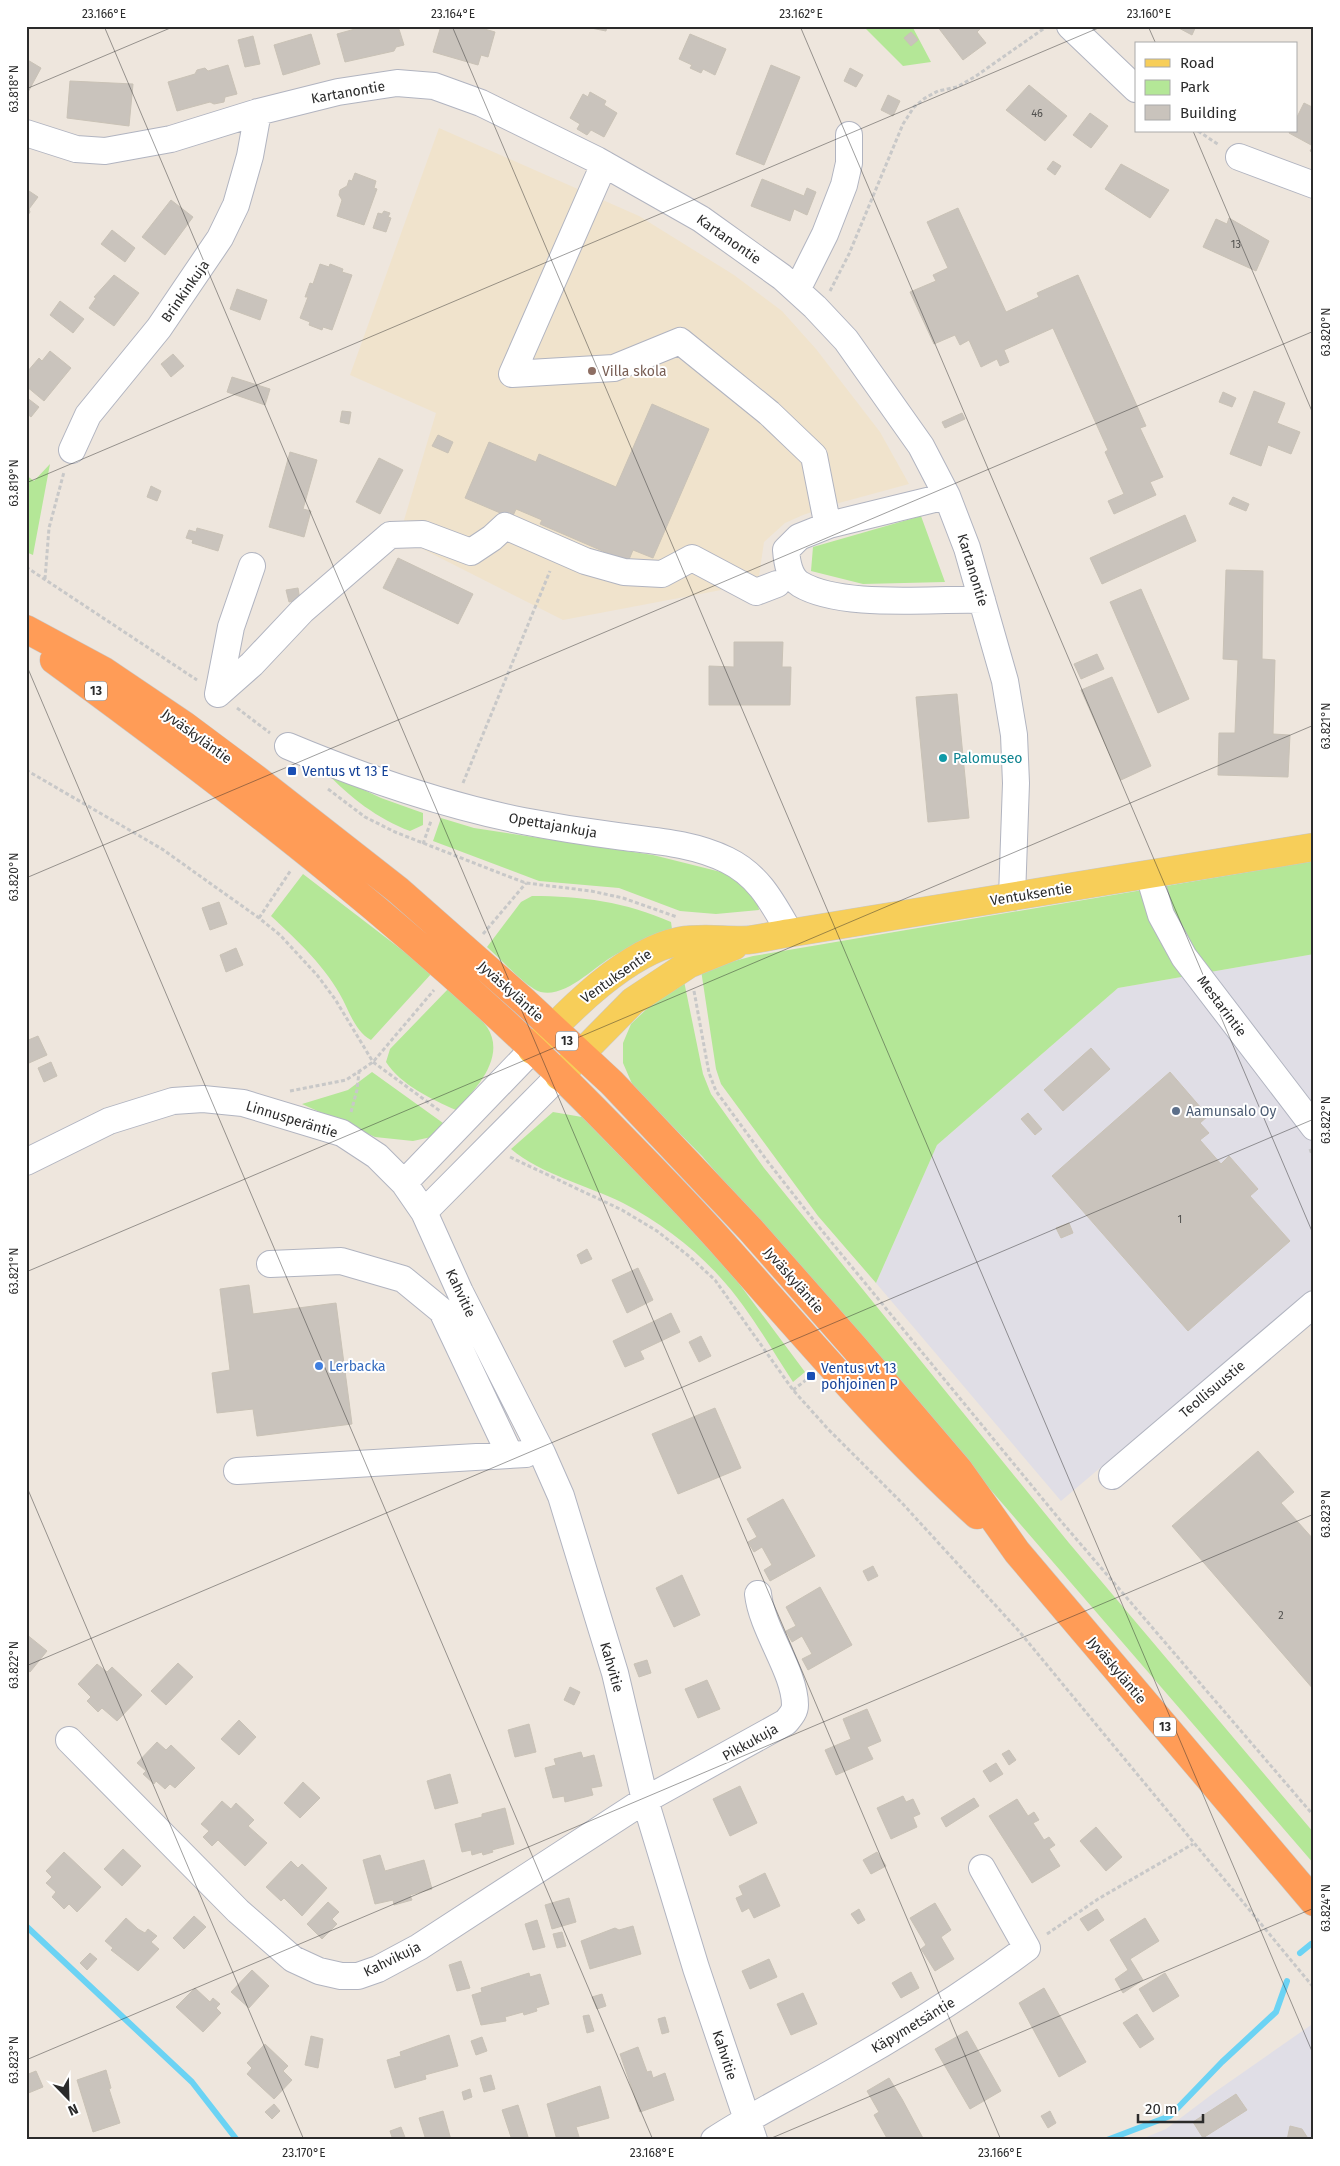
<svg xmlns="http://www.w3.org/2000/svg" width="1340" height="2166" viewBox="0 0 1340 2166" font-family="'Fira Sans',sans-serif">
<rect width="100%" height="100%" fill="#eee6dd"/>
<path fill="#e0dee6" d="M1314,954V1287L1061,1501L876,1283L937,1145L1118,988Z
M1311,2025L1314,2028V2140H1139L1166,2129L1215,2092Z"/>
<path fill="#f0e3cc" d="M439,128L639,216L734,275L782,311L816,349L880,432L909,484L839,503L803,515L785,523L764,542L758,583L563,620L399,537L436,413L350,375Z"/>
<path fill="#b4e797" d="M863,26H912L931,62L903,66Z
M50,464L33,555L26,552V475L34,481Z
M921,516L945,582L863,584L811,571L813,547Z
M326,772L381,798L423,813V825L410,831C378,819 349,797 326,772Z
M441,818L474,828L653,855L737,876L757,899L759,910L716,914L680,911L619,888L539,881L433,841Z
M1314,861V954L1118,988L937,1145L876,1283L818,1216L721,1084L716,1069L701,970L753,956Z
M303,874L432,973L371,1040C357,1033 350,1014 343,1000C327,968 297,940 271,916Z
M532,896C581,896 626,902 671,922L673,936C654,940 633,945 615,955C594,966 560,1005 534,989C517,978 502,960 487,947L521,902Z
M684,981L703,1074L711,1094L764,1168L1069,1543L1314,1833V1864L702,1156L633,1086L623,1063V1043L631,1024L654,1002Z
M449,988C461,1001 477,1013 487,1027C507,1057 475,1090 456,1110C431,1099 401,1085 386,1062L390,1049Z
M372,1072L443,1123L436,1136L413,1141L375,1137L302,1104L348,1090Z
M553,1112L582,1117L717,1254L805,1372L793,1382C770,1347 748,1307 719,1276C693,1247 658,1221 623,1203C589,1186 540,1174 511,1149Z"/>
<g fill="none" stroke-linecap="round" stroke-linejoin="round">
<path stroke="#6bd3f4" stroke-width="6" d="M26,1926L192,2082L237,2140
M1300,1953L1311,1944
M1107,2140L1170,2116L1222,2062L1276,2012L1287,1981"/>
</g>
<path fill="#c9c3bc" stroke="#c9c2b6" d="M356,26H398L404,45L396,47L394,51L345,62L337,34L355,29Z
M441,26H457L467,29L468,26H474L495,32L488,57L481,55L478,65L433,52Z
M581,26H607L606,31Z
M937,26H983L977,32L986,43L963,60Z
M1175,26H1196L1192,35Z
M911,32L918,40L911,46L904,38Z
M311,34L320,64L283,75L274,45Z
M690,34L726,49L715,75L703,69L701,73L690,68L692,65L679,59Z
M253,36L260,64L245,67L238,40Z
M26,59L41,68L27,94H26Z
M228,65L237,94L225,97L224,102L214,104L210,102L177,111L168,82L195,74L197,70L205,68L208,71Z
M771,65L800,77L764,165L736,154Z
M850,68L863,75L856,87L844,81Z
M70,81L133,84L129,126L67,118Z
M1029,85L1067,116L1045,141L1006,110Z
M590,92L606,101L604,105L617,113L604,137L591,130L587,135L577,129L580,124L570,118L583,94L588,97Z
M888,95L900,101L893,116L881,110Z
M1304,103L1314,108V153L1310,151L1313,146L1289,133L1290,131H1296V119Z
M1090,113L1108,126L1091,148L1073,135Z
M1053,161L1061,166L1055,175L1047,169Z
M1121,164L1169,190L1150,218L1105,189Z
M355,173L376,181L374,188L377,189L364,225L337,216L342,200L339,195L340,190L347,186L349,180L352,181Z
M762,179L804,196L807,188L816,192L807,215L794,209L790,221L751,206Z
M26,189L38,197L29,209L30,212L26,218Z
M171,200L193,217L165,255L142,237Z
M958,208L1006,312L1039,297L1037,293L1078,275L1146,426L1140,428L1163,477L1150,482L1156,495L1114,514L1108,501L1124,494L1105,452L1108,450L1053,328L1004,350L1009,362L1000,366L997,359L981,367L969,340L960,345L955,335L934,344L910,292L936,281L933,275L948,268L927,222Z
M384,211L390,213L388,217L391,218L386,232L373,228L378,213L382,214Z
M1229,218L1269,241L1256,271L1203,247L1216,219L1227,224Z
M112,230L135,248L125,262L101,244Z
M320,264L329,267L330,264L343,269L342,272L352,275L332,330L323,327L322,330L309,325L310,322L300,318L308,297H305L310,283L313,284Z
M114,275L139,293L114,326L89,308L96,298L94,297Z
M237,289L267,300L260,320L230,309Z
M60,301L84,319L73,333L50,315Z
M50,351L71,368L44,401L26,386V379L30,374L27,372L39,358L42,361Z
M173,354L184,366L171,377L161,364Z
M232,377L270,389L265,405L227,392Z
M1254,391L1285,403L1277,423L1300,432L1291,454L1268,445L1261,466L1230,454Z
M1223,392L1236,398L1232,407L1219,402Z
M26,397L39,407L31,417L26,413Z
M652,404L709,429L653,558L633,550L628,562L540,524L542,520L516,509L512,518L465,498L489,442L536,462L539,454L616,487Z
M342,411L351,412L349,424L340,422Z
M962,413L965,419L945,428L942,422Z
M438,435L453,442L448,453L432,446Z
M290,452L317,460L303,509L311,511L304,537L269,527Z
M379,458L403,470L380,514L356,502Z
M151,486L161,491L157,501L147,497Z
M1233,497L1249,504L1246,511L1229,504Z
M1185,515L1196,541L1102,584L1090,558Z
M197,528L223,535L218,551L192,543L193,540L186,538L189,530L196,532Z
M398,558L473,594L458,624L383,588Z
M1226,570L1263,571L1262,659L1275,660L1273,734L1290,735L1288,777L1218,775L1219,733H1235L1238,660L1223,659Z
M298,588L300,600L289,602L286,590Z
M1141,589L1189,699L1158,713L1110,602Z
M734,642H783L782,667H791L790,705H709V666L734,667Z
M1097,654L1104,669L1081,679L1074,664Z
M1112,677L1151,766L1121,780L1081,690Z
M957,694L969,818L928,822L916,697Z
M219,902L227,924L210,930L202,908Z
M236,948L243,965L226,972L220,955Z
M38,1036L47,1055L29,1063L26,1055V1041Z
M1091,1048L1110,1069L1063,1111L1044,1090Z
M51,1062L57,1076L44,1082L38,1068Z
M1170,1072L1208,1116L1200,1123L1209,1133L1200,1140L1221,1164L1229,1156L1258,1189L1250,1196L1290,1241L1188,1331L1052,1176Z
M1028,1113L1042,1129L1035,1135L1021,1119Z
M1069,1223L1073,1233L1061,1238L1056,1228Z
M587,1249L592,1259L581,1264L577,1255Z
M638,1268L653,1300L627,1313L612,1280Z
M249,1285L253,1314L336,1303L352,1424L257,1436L253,1409L217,1413L212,1373L230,1370L220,1289Z
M671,1313L680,1332L640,1351L644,1359L625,1367L613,1341Z
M701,1336L711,1356L699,1362L689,1342Z
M715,1408L741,1468L678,1494L652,1434Z
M1258,1451L1294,1492L1281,1503L1314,1540V1690L1172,1526Z
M783,1499L815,1556L770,1581L764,1570L772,1565L762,1547L754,1552L748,1542L757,1537L747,1519Z
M873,1566L878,1576L868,1581L863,1571Z
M682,1575L700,1615L674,1627L656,1588Z
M820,1587L852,1645L808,1670L802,1659L812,1654L802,1636L792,1642L786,1631L796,1626L786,1607Z
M26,1634L47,1651L30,1672L26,1669Z
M647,1660L651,1673L639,1677L634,1664Z
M178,1663L193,1677L166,1705L151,1691Z
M97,1664L107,1672L112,1667L142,1695L117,1721L102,1708L98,1712L87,1701L91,1697L78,1684Z
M707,1680L720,1709L698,1718L685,1689Z
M570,1687L580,1692L574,1705L564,1700Z
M867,1709L881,1741L867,1747L873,1759L836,1775L825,1750L851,1739L843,1719Z
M239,1720L256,1737L239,1755L221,1739Z
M529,1724L536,1752L515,1757L508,1730Z
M157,1742L166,1750L171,1745L195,1768L175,1788L170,1784L165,1789L156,1781L154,1784L143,1774L146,1771L137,1763Z
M1009,1750L1016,1760L1009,1765L1002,1754Z
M581,1752L583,1758L594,1755L602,1786L591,1788L593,1795L565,1802L564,1796L553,1798L545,1768L556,1765L554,1759Z
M996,1763L1003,1774L990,1782L983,1771Z
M450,1774L458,1803L435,1809L427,1781Z
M303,1782L320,1798L300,1818L284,1803Z
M740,1786L757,1823L730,1836L713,1799Z
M903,1796L906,1802L913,1799L920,1814L913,1817L917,1827L891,1839L877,1808Z
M974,1798L979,1806L946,1827L941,1818Z
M1017,1799L1028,1816L1034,1812L1039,1820L1033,1823L1044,1840L1049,1837L1055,1845L1049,1849L1060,1866L1032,1883L989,1816Z
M222,1801L231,1809L236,1803L254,1820L248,1826L267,1843L245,1866L218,1840L212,1846L203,1837L209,1831L201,1824Z
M505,1808L514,1844L492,1850L493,1852L483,1855L482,1852L472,1855L471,1850L462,1852L455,1824L482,1817V1814Z
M1096,1827L1122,1857L1106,1871L1080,1841Z
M123,1849L141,1866L122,1886L104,1869Z
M64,1852L101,1887L77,1912L69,1904L64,1909L52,1897L56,1892L46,1883L52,1877L46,1871Z
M877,1852L886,1866L871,1874L863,1860Z
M380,1855L385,1871L424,1860L432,1889L410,1895L412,1900L394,1905L393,1900L375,1904L363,1860Z
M291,1861L298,1868L302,1864L327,1888L302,1916L284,1898L281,1901L266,1887Z
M765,1873L780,1906L754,1918L749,1908L742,1912L736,1898L743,1895L739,1886Z
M569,1898L576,1922L552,1929L545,1905Z
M328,1902L339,1912L332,1919L337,1924L322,1939L307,1924Z
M935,1903L951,1930L941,1937L954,1959L935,1971L921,1949L926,1945L910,1918Z
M859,1909L865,1920L858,1924L851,1914Z
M1097,1909L1104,1920L1088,1931L1080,1919Z
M194,1916L206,1927L184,1949L173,1938Z
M126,1918L138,1929L145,1933L148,1929L157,1936L151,1942L159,1949L138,1971L111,1950L113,1948L105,1941Z
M1145,1918L1159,1941L1130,1959L1143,1980L1123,1993L1115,1979L1128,1970L1110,1940Z
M537,1920L545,1947L533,1950L525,1924Z
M633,1926L641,1954L590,1969L581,1941L615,1928L619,1930Z
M562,1932L566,1946L557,1948L553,1934Z
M90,1953L97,1959L87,1970L80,1963Z
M769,1959L777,1977L750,1989L742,1971Z
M461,1961L470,1988L457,1991L449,1965Z
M252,1970L269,1986L249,2008L231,1992Z
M911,1972L919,1988L901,1998L892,1983Z
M529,1973L530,1977L540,1974L549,2004L536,2008L537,2011L524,2015L523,2012L505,2017L506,2021L481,2025L472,1995L482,1992L481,1988Z
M1165,1973L1179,1996L1153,2012L1139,1989Z
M195,1988L210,2002L213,1998L220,2004L216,2008L221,2013L203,2032L176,2007Z
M1044,1988L1086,2062L1059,2077L1019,2003Z
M803,1993L817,2024L791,2035L777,2004Z
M602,1994L606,2006L597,2009L592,1997Z
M1137,2014L1154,2039L1140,2048L1123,2023Z
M589,2015L594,2031L587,2033L583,2016Z
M665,2017L669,2032L662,2034L658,2019Z
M967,2031L1001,2091L970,2109L935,2049Z
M449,2035L458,2066L425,2075L426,2079L395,2088L387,2060L401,2056L400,2052Z
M311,2036L323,2039L318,2068L305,2065Z
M482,2037L487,2051L476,2055L471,2041Z
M265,2044L288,2066L283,2071L292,2080L274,2099L247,2074L252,2068L247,2063Z
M638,2047L647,2072L651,2071L653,2078L665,2073L674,2100L640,2112L620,2054Z
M106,2070L111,2088L109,2089L120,2123L93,2132L77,2080Z
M36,2071L43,2087L26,2094V2075Z
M491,2075L495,2089L484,2092L480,2078Z
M889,2078L902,2099L924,2140H888L874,2115L879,2112L867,2091Z
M600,2086L609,2118L576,2127L580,2140H557L547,2104Z
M470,2089L472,2097L464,2100L462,2092Z
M1236,2094L1247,2110L1203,2138L1193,2122Z
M274,2104L280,2111L272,2119L265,2112Z
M518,2105L528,2137L512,2140L502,2110Z
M443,2111L451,2140H426L419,2118Z
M1050,2111L1056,2123L1048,2128L1041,2116Z
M1290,2126L1302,2129L1309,2140H1287Z
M401,2127L406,2140H393L390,2131Z"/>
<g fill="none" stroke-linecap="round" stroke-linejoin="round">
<defs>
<path id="minor" d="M1070,26L1136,89
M26,133L76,149L105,151L171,139L258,112L338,92L397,83L434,86L481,103L597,160L701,219L782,277L815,307L846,340L921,446L947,496L967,548L1005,681L1014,735L1016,783L1012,897
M1239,157L1314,185
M604,164L512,374L614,368L680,341L769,413L814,456L826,517
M797,290L825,234L844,185L849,163V135
M72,450L88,415L159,328L220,238L236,205L250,156L258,112
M947,496L829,525L799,537L786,550C787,562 789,577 800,584C842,609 933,598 982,600
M218,694L252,664L302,611L390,535L423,534L471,552L492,538L505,526L585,561L624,572L662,574L692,558L756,592L777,584
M218,694L231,627L252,566
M288,746C362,777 444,805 523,821C554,827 585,832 617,836C654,841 692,843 727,860C760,876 773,904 790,933
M1149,875L1161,915L1184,957L1314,1127
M26,1162L109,1121L173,1101L203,1099L243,1103L342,1133L377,1156L404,1183L424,1212L460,1292L542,1453L561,1496L615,1673L645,1800L696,1968L754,2140
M404,1183L532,1050
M424,1212L559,1076
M270,1264L341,1261L403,1279L442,1311L510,1455
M237,1471L526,1454
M1112,1476L1314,1304
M69,1740L238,1911L293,1959L319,1971L341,1976H358L378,1969L419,1947L645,1800L786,1722C790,1717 795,1712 795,1705C795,1672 762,1630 758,1594
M714,2140C755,2113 799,2092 842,2067C906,2031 968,1992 1027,1948L982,1868"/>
<path id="major" d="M532,1050C568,1011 627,951 680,941C702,937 726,941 749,940C763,938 776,935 790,933L1314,847
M559,1076L633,1001L689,964L734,946"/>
<path id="highway" d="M26,629L104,671L184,725L255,778L398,890L525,1002L612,1083L750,1229L854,1347L959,1470L1017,1552L1314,1902
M54,660C243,798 429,942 594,1109C640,1156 687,1203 730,1252C810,1342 888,1434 977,1515"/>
</defs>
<use href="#minor" stroke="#b1b4c0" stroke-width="28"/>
<use href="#major" stroke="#c8c8c8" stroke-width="29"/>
<use href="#highway" stroke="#c8c8c8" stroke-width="29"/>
<path stroke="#c8c8c8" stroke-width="3" stroke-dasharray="4 2.5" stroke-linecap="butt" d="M1198,131L1219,145
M830,291L849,254L903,124L914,107L925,98L938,91L957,87L976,76L1046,27
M26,567L197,680
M45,579L49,528L64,472
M237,708L270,733
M26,770L162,849L259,918L280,935L317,975L335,999L373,1062L440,1111
M463,783L550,571
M328,789L365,817L395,832L502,874L526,883L591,891L623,898L677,917
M423,844L431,821
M259,918L291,870
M483,934L526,883
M694,991L709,1073L716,1091L768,1162L819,1227L1060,1520L1314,1816
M290,1091L346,1080L373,1062L434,990
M351,1112L357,1090L359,1072
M1310,1149L1314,1160
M510,1157L622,1210L657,1231L690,1257L715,1280L793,1390L828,1429L902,1503L1018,1630L1314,1988
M793,1390L810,1377
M1047,1934L1098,1899L1193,1844"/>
<use href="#minor" stroke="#fff" stroke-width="26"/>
<use href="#major" stroke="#f7ce59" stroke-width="28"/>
<use href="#highway" stroke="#ff9c57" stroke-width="28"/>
</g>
<path fill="none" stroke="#2b2b2b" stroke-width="1" stroke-opacity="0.45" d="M104,26L1001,2140M452,26L1314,2056M800,26L1314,1236M1148,26L1156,44M26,89L175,26M1193,131L1314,416M26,483L1103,26M26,664L653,2140M26,878L1314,331M26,1272L1314,725M26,1485L304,2140M26,1666L1314,1119M26,2060L1314,1514M767,2140L1314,1908"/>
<circle fill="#8d6e63" stroke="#fff" stroke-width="2" cx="592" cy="371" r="5"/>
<circle fill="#0f9aa8" stroke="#fff" stroke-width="2" cx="943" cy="758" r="5"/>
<g fill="#1a4fb4" stroke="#fff" stroke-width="2">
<rect x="287" y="766" width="10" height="10" rx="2.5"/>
<rect x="806" y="1371" width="10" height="10" rx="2.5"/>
</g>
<circle fill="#5c6f8a" stroke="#fff" stroke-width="2" cx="1176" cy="1111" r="5"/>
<circle fill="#3f7fe0" stroke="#fff" stroke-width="2" cx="319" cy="1366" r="5"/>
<g text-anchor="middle" stroke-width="4" stroke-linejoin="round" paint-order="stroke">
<g font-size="11" fill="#52514f">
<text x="1037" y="117">46</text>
<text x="1236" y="248">13</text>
<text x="1180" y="1223">1</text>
<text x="1281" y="1619">2</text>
</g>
<g fill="#fff" stroke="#6b6b6b" stroke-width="1">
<rect x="85" y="681.5" width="22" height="19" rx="4"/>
<rect x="556" y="1031.5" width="22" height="19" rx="4"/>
<rect x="1154" y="1717.5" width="22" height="19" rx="4"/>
</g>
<g font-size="12" font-weight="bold" fill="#2b2b2b">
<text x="96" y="695">13</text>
<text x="567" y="1045">13</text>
<text x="1165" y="1731">13</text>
</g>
<g font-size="14" fill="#2b2b2b" stroke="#fff">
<text transform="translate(348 92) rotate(-10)" y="5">Kartanontie</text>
<text transform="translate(729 239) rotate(35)" y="5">Kartanontie</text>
<text transform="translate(185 291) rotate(-55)" y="5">Brinkinkuja</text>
<text transform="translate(973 570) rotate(73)" y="5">Kartanontie</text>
<text transform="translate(197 736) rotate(36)" y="5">Jyväskyläntie</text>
<text transform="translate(553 825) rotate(10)" y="5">Opettajankuja</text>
<text transform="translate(1031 894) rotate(-9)" y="5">Ventuksentie</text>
<text transform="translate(616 976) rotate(-35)" y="5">Ventuksentie</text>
<text transform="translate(511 991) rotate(42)" y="5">Jyväskyläntie</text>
<text transform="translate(1222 1006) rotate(53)" y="5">Mestarintie</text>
<text transform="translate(292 1119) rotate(17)" y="5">Linnusperäntie</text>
<text transform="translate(794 1280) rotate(49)" y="5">Jyväskyläntie</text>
<text transform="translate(461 1293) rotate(65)" y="5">Kahvitie</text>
<text transform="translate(1212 1389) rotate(-40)" y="5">Teollisuustie</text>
<text transform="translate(612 1667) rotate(74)" y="5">Kahvitie</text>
<text transform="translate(1117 1670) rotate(50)" y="5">Jyväskyläntie</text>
<text transform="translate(750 1742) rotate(-29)" y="5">Pikkukuja</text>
<text transform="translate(392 1959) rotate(-26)" y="5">Kahvikuja</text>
<text transform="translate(913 2025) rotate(-31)" y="5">Käpymetsäntie</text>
<text transform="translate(725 2055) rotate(72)" y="5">Kahvitie</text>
</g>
<g font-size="14" fill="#785e54" stroke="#fff" text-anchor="start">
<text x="602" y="376">Villa skola</text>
</g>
<g font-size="14" fill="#0d838f" stroke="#fff" text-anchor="start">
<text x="953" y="763">Palomuseo</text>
</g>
<g font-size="14" fill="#164399" stroke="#fff" text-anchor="start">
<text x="302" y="776">Ventus vt 13 E</text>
<text x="821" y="1373">Ventus vt 13<tspan x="821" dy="16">pohjoinen P</tspan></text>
</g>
<g font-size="14" fill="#4e5e75" stroke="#fff" text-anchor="start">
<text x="1186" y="1116">Aamunsalo Oy</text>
</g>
<g font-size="14" fill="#366cbe" stroke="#fff" text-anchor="start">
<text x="329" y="1371">Lerbacka</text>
</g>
</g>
<rect width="1340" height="2166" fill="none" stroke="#ffffff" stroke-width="55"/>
<rect x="1135" y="42" width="162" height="90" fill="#ffffff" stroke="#aaaaaa"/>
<rect x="1145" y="59" width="25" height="8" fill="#f7ce59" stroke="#aaaaaa"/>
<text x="1180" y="68" font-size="15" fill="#2b2b2b">Road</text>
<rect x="1145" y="80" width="25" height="15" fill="#b4e797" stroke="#aaaaaa"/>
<text x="1180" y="92" font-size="15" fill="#2b2b2b">Park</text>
<rect x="1145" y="105" width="25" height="15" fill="#c9c3bc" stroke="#aaaaaa"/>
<text x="1180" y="118" font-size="15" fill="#2b2b2b">Building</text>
<g transform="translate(68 2098) rotate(157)" stroke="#ffffff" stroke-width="4" paint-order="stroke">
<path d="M0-4L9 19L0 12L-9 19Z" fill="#2b2b2b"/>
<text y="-8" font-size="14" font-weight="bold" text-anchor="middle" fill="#2b2b2b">N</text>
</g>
<path d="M1138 2114v8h65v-8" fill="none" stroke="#2b2b2b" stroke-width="2.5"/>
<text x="1145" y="2114" font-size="15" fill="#2b2b2b" stroke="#ffffff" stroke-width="4" paint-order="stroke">20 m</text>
<rect x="28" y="28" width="1284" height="2110" fill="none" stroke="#2b2b2b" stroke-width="2"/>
<g font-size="12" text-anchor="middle" fill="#2b2b2b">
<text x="104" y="18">23.166°E</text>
<text x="453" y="18">23.164°E</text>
<text x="801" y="18">23.162°E</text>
<text x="1149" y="18">23.160°E</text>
<text transform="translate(14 89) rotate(-90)" y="4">63.818°N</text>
<text transform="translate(1326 332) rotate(-90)" y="4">63.820°N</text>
<text transform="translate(14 483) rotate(-90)" y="4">63.819°N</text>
<text transform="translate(1326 726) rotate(-90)" y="4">63.821°N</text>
<text transform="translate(14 877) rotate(-90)" y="4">63.820°N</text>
<text transform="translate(1326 1120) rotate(-90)" y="4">63.822°N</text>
<text transform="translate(14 1271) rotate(-90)" y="4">63.821°N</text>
<text transform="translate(1326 1514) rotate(-90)" y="4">63.823°N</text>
<text transform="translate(14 1665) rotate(-90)" y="4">63.822°N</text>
<text transform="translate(1326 1908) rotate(-90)" y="4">63.824°N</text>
<text transform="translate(14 2060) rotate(-90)" y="4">63.823°N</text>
<text x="304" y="2157">23.170°E</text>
<text x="652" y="2157">23.168°E</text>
<text x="1000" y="2157">23.166°E</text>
</g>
</svg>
